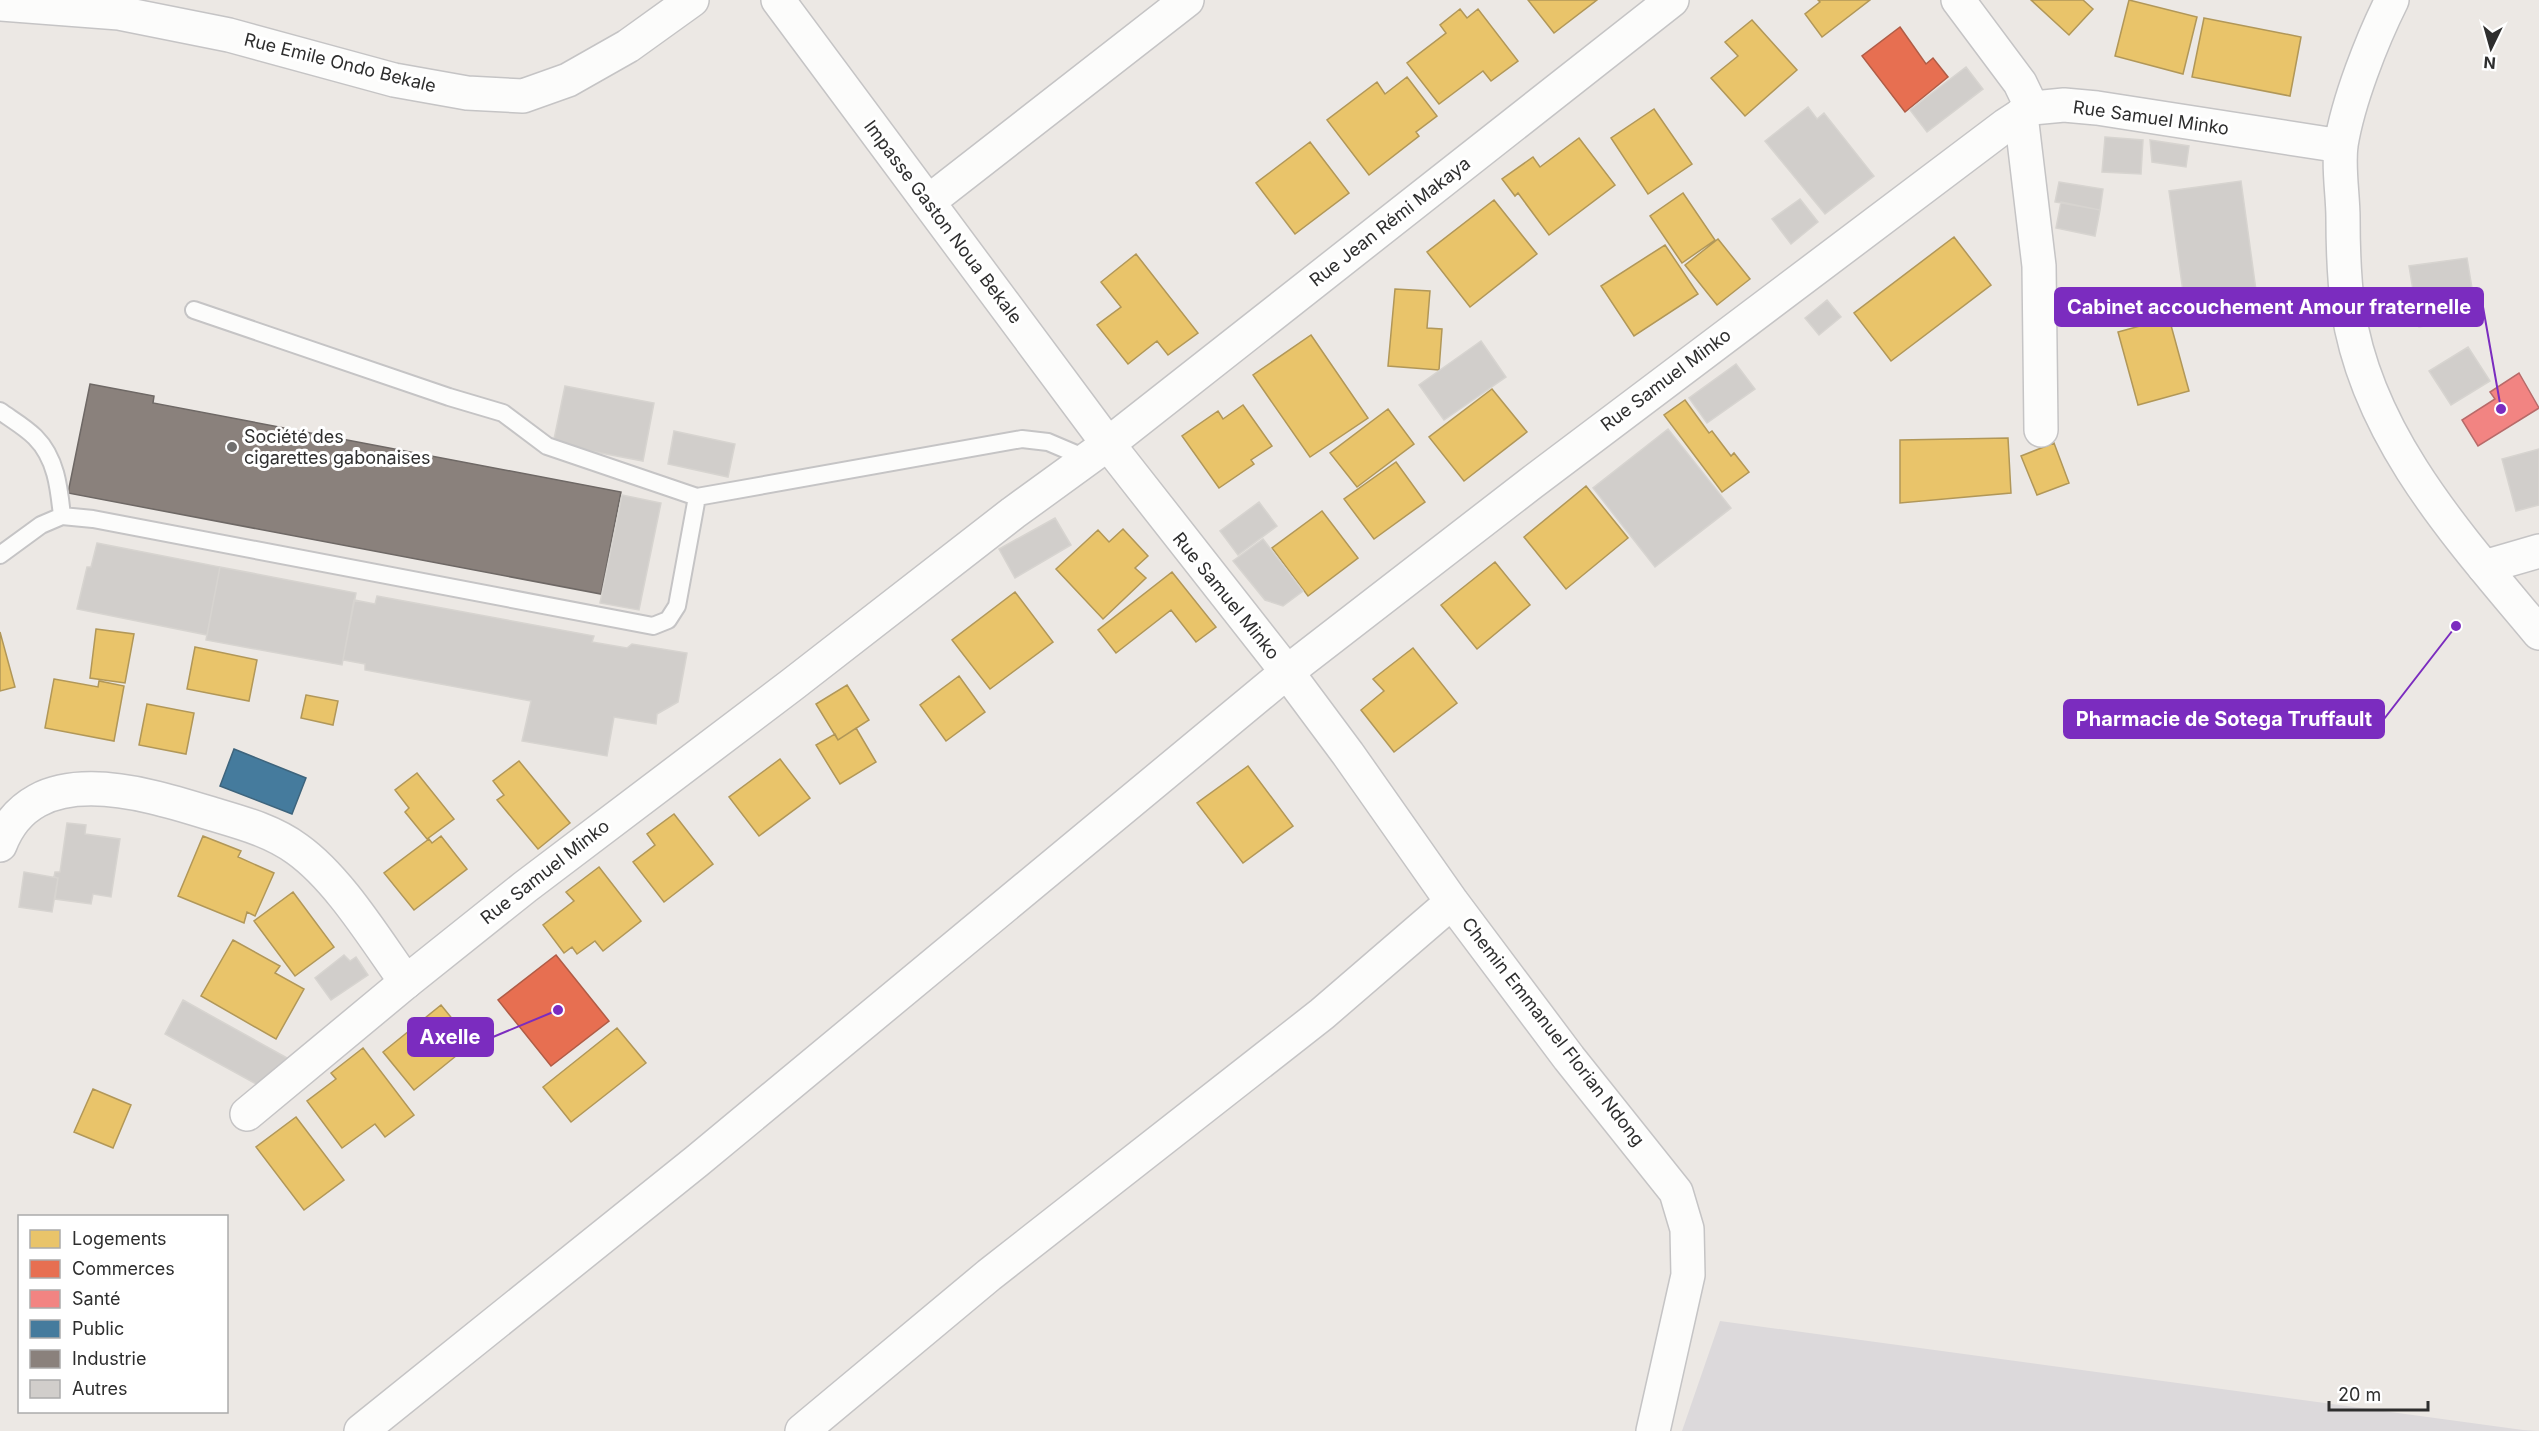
<svg xmlns="http://www.w3.org/2000/svg" width="2539" height="1431" viewBox="0 0 2539 1431" font-family="Inter,sans-serif">
<rect width="100%" height="100%" fill="#ece8e4"/>
<path fill="#dcd9db" d="M1720,1321L2523,1430L2539,1431H1682Z"/>
<path fill="#e9c46a" stroke="#b19758" stroke-width="1.5" d="M1528,0H1597L1554,33Z
M1818,0H1870L1822,37L1805,14L1820,2Z
M2031,0H2083L2093,9L2069,35Z
M2129,0L2197,17L2183,74L2115,56Z
M1460,9L1467,18L1478,9L1518,61L1491,81L1483,71L1439,104L1407,63L1446,33L1440,25Z
M2204,18L2301,37L2290,96L2192,77Z
M1752,20L1797,70L1745,116L1711,78L1738,56L1725,42Z
M1407,77L1437,116L1416,132L1419,136L1369,175L1327,120L1377,82L1385,94Z
M1654,109L1692,164L1648,194L1611,138Z
M1579,138L1615,185L1549,235L1518,193L1515,196L1502,179L1533,157L1540,167Z
M1310,142L1349,193L1295,234L1256,183Z
M1683,193L1715,240L1682,263L1650,216Z
M1494,200L1537,254L1470,307L1427,252Z
M1954,237L1991,285L1891,361L1854,313Z
M1718,239L1750,279L1717,305L1685,265Z
M1665,245L1698,294L1634,336L1601,286Z
M1136,254L1198,333L1168,355L1157,341L1128,364L1097,325L1121,307L1101,282Z
M1395,289L1430,291L1427,328L1442,329L1439,370L1388,366Z
M2169,318L2189,391L2138,405L2118,332Z
M1311,335L1368,418L1310,457L1253,375Z
M1492,389L1527,432L1464,481L1429,437Z
M1685,400L1709,433L1712,431L1731,456L1734,453L1749,472L1722,492L1664,415Z
M1243,405L1272,446L1251,460L1254,464L1219,488L1182,436L1218,411L1223,419Z
M1388,409L1414,444L1357,487L1330,453Z
M2008,438L2011,493L1900,503V440Z
M2054,443L2069,483L2037,495L2021,456Z
M1396,462L1425,502L1374,539L1344,499Z
M1586,486L1628,538L1566,589L1524,537Z
M1322,511L1358,558L1308,596L1272,548Z
M1123,529L1148,556L1135,568L1146,578L1103,619L1056,569L1098,530L1109,542Z
M1495,562L1530,605L1477,649L1441,605Z
M1172,572L1216,627L1196,642L1171,610L1116,653L1098,630Z
M1015,592L1053,642L990,689L952,640Z
M96,629L134,634L125,683L90,678Z
M0,632L15,687L0,691Z
M195,647L257,660L249,701L187,689Z
M1413,648L1457,703L1394,752L1361,710L1384,691L1373,679Z
M959,676L985,712L946,741L920,705Z
M54,679L98,687L99,681L124,686L114,741L45,728Z
M847,685L869,720L838,740L816,704Z
M306,695L338,701L333,725L301,718Z
M147,704L194,713L186,754L139,745Z
M856,728L876,762L840,784L816,745L835,734L838,740Z
M780,759L810,798L759,836L729,797Z
M519,761L570,823L538,849L497,800L504,795L493,781Z
M1248,766L1293,826L1243,863L1197,803Z
M417,773L454,819L427,839L405,812L409,808L395,790Z
M674,814L713,864L664,902L633,862L655,845L647,834Z
M203,836L241,851L238,857L274,873L255,916L247,912L244,923L178,896Z
M441,836L467,869L414,910L384,873L429,839L432,843Z
M599,867L641,921L603,951L595,941L577,954L572,947L564,953L543,925L574,901L566,892Z
M293,892L334,947L295,976L254,921Z
M233,940L280,966L275,973L304,989L276,1039L201,996Z
M441,1005L472,1043L414,1090L383,1052Z
M617,1028L646,1063L571,1122L543,1087Z
M363,1048L414,1115L385,1137L375,1124L342,1148L307,1101L336,1079L331,1073Z
M93,1089L131,1105L113,1148L74,1132Z
M296,1117L344,1180L304,1210L256,1147Z"/>
<path fill="#e76f51" stroke="#b05c46" stroke-width="1.5" d="M1900,27L1926,64L1933,58L1948,77L1905,112L1862,56Z
M556,955L609,1021L551,1066L498,1000Z"/>
<path fill="#f28482" stroke="#b76a69" stroke-width="1.5" d="M2519,373L2539,408L2478,446L2462,420L2495,399L2490,392Z"/>
<path fill="#457b9d" stroke="#3e647c" stroke-width="1.5" d="M234,749L306,778L292,814L220,786Z"/>
<path fill="#8a817c" stroke="#6e6865" stroke-width="1.5" d="M90,384L154,396L153,403L621,492L601,594L68,493Z"/>
<path fill="#d1cecb" stroke="#d7d4d0" stroke-width="1.5" d="M1966,67L1983,89L1927,132L1910,110Z
M1808,107L1817,119L1824,113L1874,176L1825,214L1765,141Z
M2105,137L2143,140L2141,174L2102,172Z
M2150,140L2189,146L2186,167L2152,162Z
M2241,181L2256,290L2184,299L2169,191Z
M2059,182L2103,189L2100,210L2055,202Z
M1800,199L1818,222L1791,244L1772,219Z
M2061,202L2100,210L2095,236L2056,228Z
M2467,258L2477,318L2419,327L2409,266Z
M1827,300L1841,317L1819,335L1805,318Z
M1481,341L1506,377L1444,420L1419,385Z
M2468,347L2490,381L2451,405L2429,371Z
M1736,364L1755,389L1707,423L1689,398Z
M565,386L654,403L643,461L553,444Z
M1668,429L1731,508L1655,567L1593,488Z
M674,431L735,444L728,477L668,464Z
M2539,449V505L2516,511L2502,459Z
M622,495L661,503L639,610L600,603Z
M1259,502L1277,526L1238,555L1220,531Z
M1055,518L1071,545L1015,578L999,549Z
M1263,539L1303,591L1283,606L1265,600L1233,561Z
M97,543L220,567L207,635L77,609L87,567H91Z
M220,567L356,593L342,665L206,640Z
M377,596L594,636L592,642L627,648L632,644L687,653L678,702L657,714L656,724L614,717L607,756L522,741L531,701L365,670V664L343,660L354,600L375,604Z
M67,823L86,825L85,834L120,839L111,897L93,894L91,904L55,899L58,878L54,877L55,872H60Z
M24,872L58,878L52,912L19,907Z
M344,955L350,961L356,957L368,975L331,1000L315,978Z
M183,1000L287,1058L258,1085L165,1034Z"/>
<g fill="none" stroke-linecap="round" stroke-linejoin="round">
<defs>
<path id="lane" d="M194,310L449,397L503,413L547,446L697,497
M0,411C11,419 25,427 35,437C56,458 59,487 62,516
M0,555L41,525L62,516L93,519L653,626L668,620L677,606L697,497L1022,439L1048,442L1088,459"/>
<path id="street" d="M778,0L1108,444L1672,0
M1958,0L2020,83L2032,108
M0,4L119,13L229,35L394,80L467,93L523,96L568,80L628,46L692,0
M2021,115L2039,266L2041,430
M928,202L1187,0
M2484,567L2539,551
M247,1114L406,982
M361,1431L697,1161L1287,672L1348,754L1452,902L1569,1058L1676,1192L1687,1229L1688,1275L1653,1431
M802,1431L989,1275L1322,1014L1452,902"/>
<path id="secondary" d="M2392,0C2372,40 2348,101 2341,145C2338,168 2343,195 2343,218C2343,248 2344,278 2348,309C2367,437 2459,537 2539,633
M0,845C33,758 144,793 209,813C239,822 271,830 297,849C339,879 375,939 406,982L525,887L793,684L1013,513L1108,444L1287,672L1530,484L2006,125L2032,108L2064,105L2097,108L2341,146"/>
</defs>
<use href="#lane" stroke="#c5c4c5" stroke-width="20"/>
<use href="#street" stroke="#c5c4c5" stroke-width="36"/>
<use href="#secondary" stroke="#c5c4c5" stroke-width="36"/>
<use href="#lane" stroke="#fcfcfb" stroke-width="16"/>
<use href="#street" stroke="#fcfcfb" stroke-width="33"/>
<use href="#secondary" stroke="#fcfcfb" stroke-width="33"/>
</g>
<circle fill="#706f6e" stroke="#fff" stroke-width="2" cx="232" cy="447" r="6"/>
<g text-anchor="middle" stroke-width="6" stroke-linejoin="round" paint-order="stroke">
<g font-size="18" fill="#2e2e2e" stroke="#fff">
<text transform="translate(340 63) rotate(14)" y="6">Rue Emile Ondo Bekale</text>
<text transform="translate(2151 118) rotate(8)" y="6">Rue Samuel Minko</text>
<text transform="translate(943 222) rotate(53)" y="6">Impasse Gaston Noua Bekale</text>
<text transform="translate(1390 222) rotate(-38)" y="6">Rue Jean Rémi Makaya</text>
<text transform="translate(1666 380) rotate(-37)" y="6">Rue Samuel Minko</text>
<text transform="translate(1226 596) rotate(51)" y="6">Rue Samuel Minko</text>
<text transform="translate(545 872) rotate(-38)" y="6">Rue Samuel Minko</text>
<text transform="translate(1553 1032) rotate(52)" y="6">Chemin Emmanuel Florian Ndong</text>
</g>
<g font-size="18" fill="#2e2e2e" stroke="#fff" text-anchor="start">
<text x="244" y="443">Société des<tspan x="244" dy="21">cigarettes gabonaises</tspan></text>
</g>
</g>
<path fill="none" stroke="#7b2cbf" stroke-width="2" d="M2501 409L2483 307M2456 626L2384 719M558 1010L493 1037"/>
<g fill="#7b2cbf" stroke="#fff" stroke-width="2">
<circle cx="2501" cy="409" r="6"/>
<circle cx="2456" cy="626" r="6"/>
<circle cx="558" cy="1010" r="6"/>
</g>
<g fill="#7b2cbf" stroke="#7b2cbf" stroke-width="2">
<rect x="2055" y="288" width="428" height="38" rx="6"/>
<rect x="2064" y="700" width="320" height="38" rx="6"/>
<rect x="408" y="1018" width="85" height="38" rx="6"/>
</g>
<g font-size="20" text-anchor="middle" font-weight="bold" fill="#fff">
<text x="2269" y="314">Cabinet accouchement Amour fraternelle</text>
<text x="2224" y="726">Pharmacie de Sotega Truffault</text>
<text x="450" y="1044">Axelle</text>
</g>
<rect x="18" y="1215" width="210" height="198" fill="#ffffff" stroke="#ababab" stroke-width="1.5"/>
<rect x="30" y="1230" width="30" height="18" fill="#e9c46a" stroke="#ababab" stroke-width="1.5"/>
<text x="72" y="1245" font-size="18" fill="#2e2e2e">Logements</text>
<rect x="30" y="1260" width="30" height="18" fill="#e76f51" stroke="#ababab" stroke-width="1.5"/>
<text x="72" y="1275" font-size="18" fill="#2e2e2e">Commerces</text>
<rect x="30" y="1290" width="30" height="18" fill="#f28482" stroke="#ababab" stroke-width="1.5"/>
<text x="72" y="1305" font-size="18" fill="#2e2e2e">Santé</text>
<rect x="30" y="1320" width="30" height="18" fill="#457b9d" stroke="#ababab" stroke-width="1.5"/>
<text x="72" y="1335" font-size="18" fill="#2e2e2e">Public</text>
<rect x="30" y="1350" width="30" height="18" fill="#8a817c" stroke="#ababab" stroke-width="1.5"/>
<text x="72" y="1365" font-size="18" fill="#2e2e2e">Industrie</text>
<rect x="30" y="1380" width="30" height="18" fill="#d1cecb" stroke="#ababab" stroke-width="1.5"/>
<text x="72" y="1395" font-size="18" fill="#2e2e2e">Autres</text>
<g transform="translate(2491 48) rotate(185)" stroke="#ffffff" stroke-width="4.5" paint-order="stroke">
<path d="M0-4.5L10 22L0 15L-10 22Z" fill="#2e2e2e"/>
<text y="-9" font-size="16" font-weight="bold" text-anchor="middle" fill="#2e2e2e">N</text>
</g>
<path d="M2329 1401v9h99v-9" fill="none" stroke="#2e2e2e" stroke-width="3"/>
<text x="2338" y="1401" font-size="18" fill="#2e2e2e" stroke="#ffffff" stroke-width="4.5" paint-order="stroke">20 m</text>
</svg>
